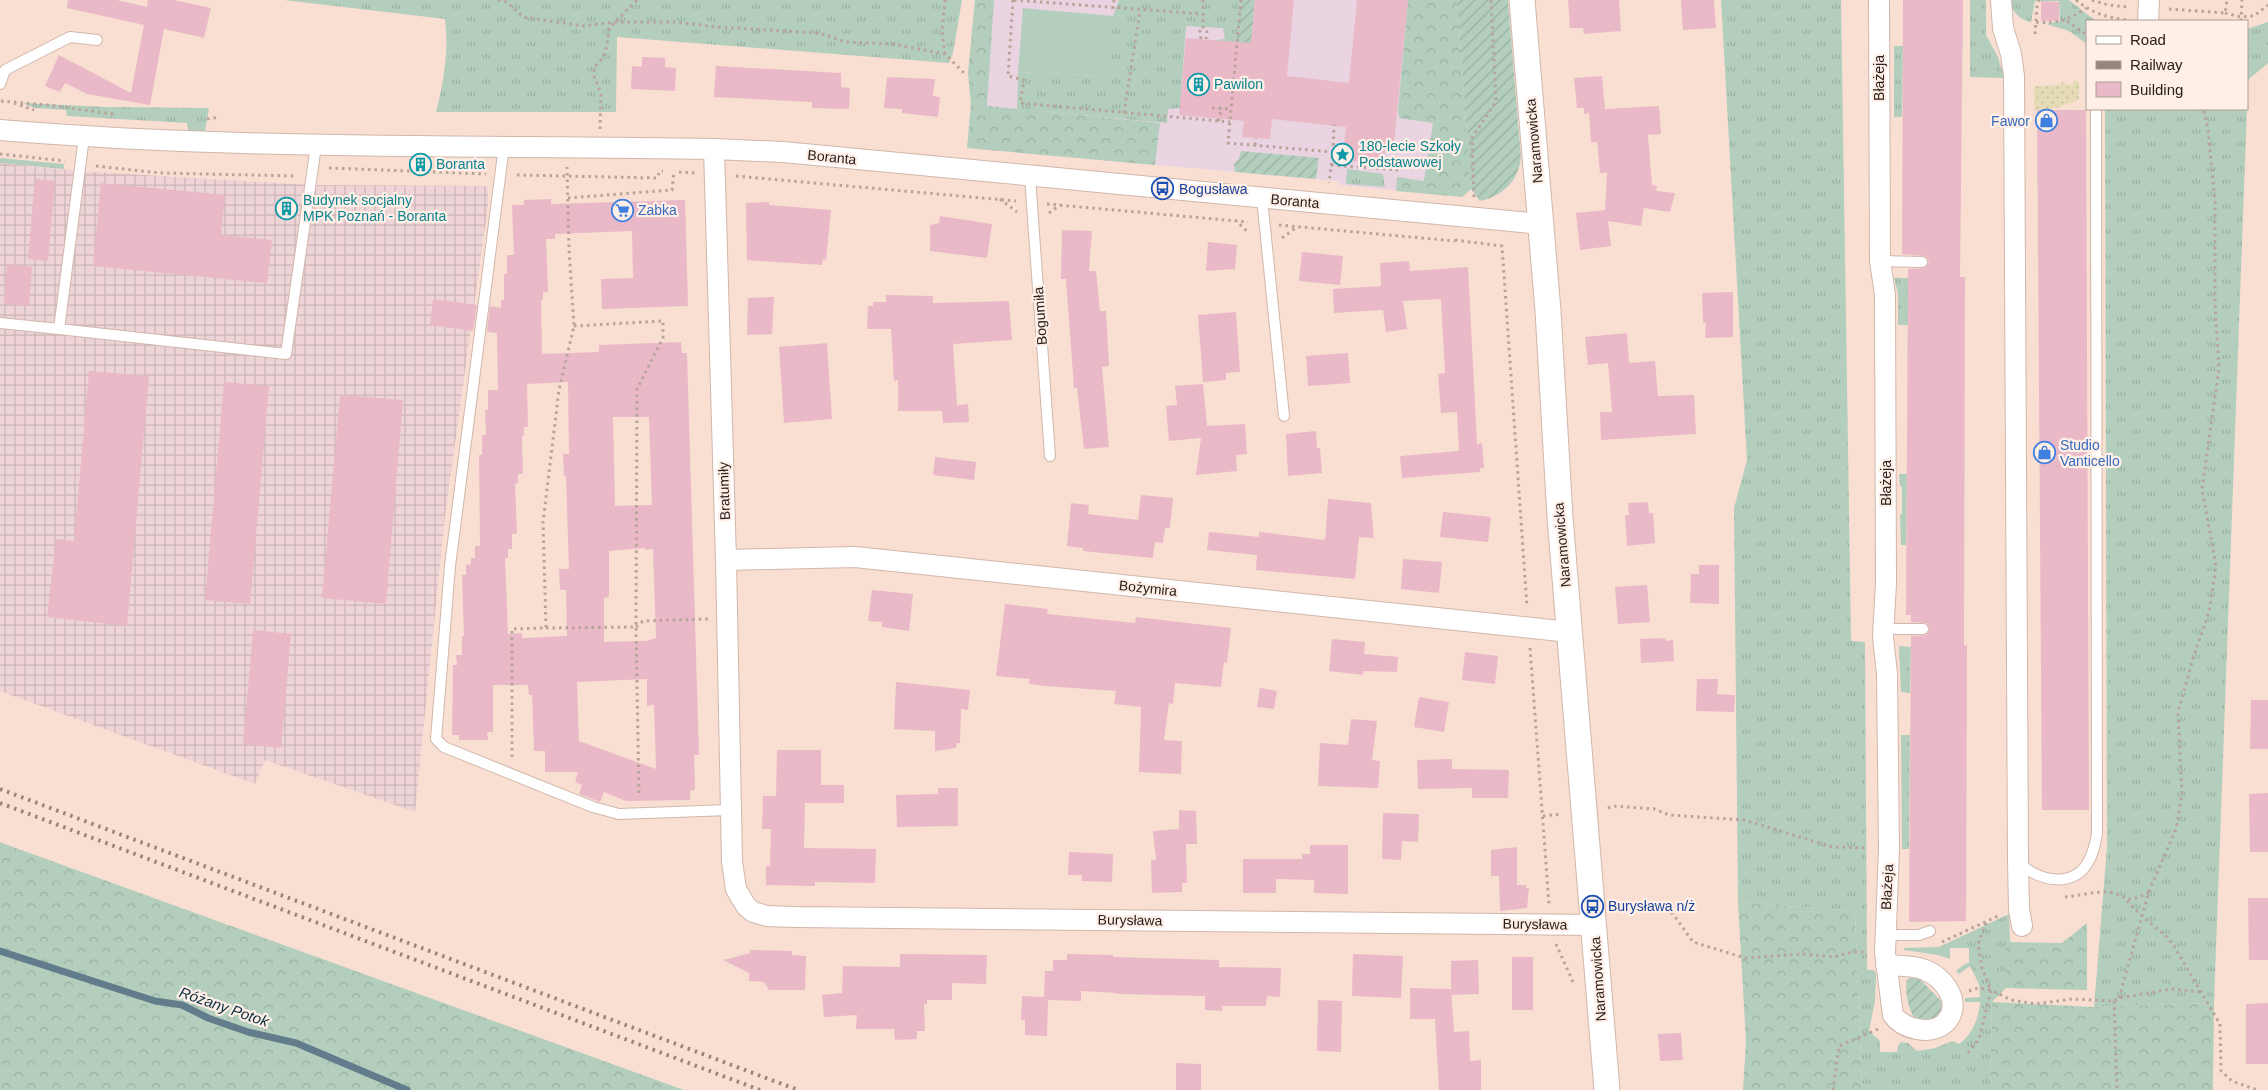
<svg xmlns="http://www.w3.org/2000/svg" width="2268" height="1090" viewBox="0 0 2268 1090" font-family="Helvetica,sans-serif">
<defs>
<pattern id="industrial-grid" width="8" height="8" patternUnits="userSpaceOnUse" patternTransform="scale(1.25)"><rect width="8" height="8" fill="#eed4d6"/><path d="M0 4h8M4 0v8" fill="none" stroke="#ccb6b7"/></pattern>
<pattern id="grass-tufts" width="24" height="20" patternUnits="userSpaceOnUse" patternTransform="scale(1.25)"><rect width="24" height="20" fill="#b3cebd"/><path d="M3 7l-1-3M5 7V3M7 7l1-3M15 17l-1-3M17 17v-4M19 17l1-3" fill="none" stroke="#9ab1a2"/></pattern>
<pattern id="forest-crowns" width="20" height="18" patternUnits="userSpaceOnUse" patternTransform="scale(1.25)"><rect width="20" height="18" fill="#b3cebd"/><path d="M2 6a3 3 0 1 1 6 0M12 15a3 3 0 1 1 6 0" fill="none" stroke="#9ab1a2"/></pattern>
<pattern id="sand-dots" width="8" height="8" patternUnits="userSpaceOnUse" patternTransform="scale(1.25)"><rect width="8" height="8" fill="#e5dcb7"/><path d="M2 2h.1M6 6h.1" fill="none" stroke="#c5bc9d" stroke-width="1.8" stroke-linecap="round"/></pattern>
<pattern id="garden-furrows" width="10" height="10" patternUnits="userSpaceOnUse" patternTransform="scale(1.25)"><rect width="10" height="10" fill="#b3cebd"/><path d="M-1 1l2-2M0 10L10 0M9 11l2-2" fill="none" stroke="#9ab1a2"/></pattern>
</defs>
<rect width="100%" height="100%" fill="#f9dfd2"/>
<path fill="url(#industrial-grid)" d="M0,163L79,171L311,185L488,186V205L445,516L415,812L265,760L255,784L0,691Z"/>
<path fill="#ead4e1" d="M980,0H1457L1471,189L1462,197L1340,185L1336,181L967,148Z"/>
<path fill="url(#grass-tufts)" d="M284,0H962L953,53L949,63L617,37L616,112H436C444,82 449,50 445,19Z
M1119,0H1240L1231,107L1212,108L1216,40L1225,39L1223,28L1186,26L1180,108L1168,109L1167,123L1017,109L1018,72L1104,76L1113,16Z
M1721,0H1841L1851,641L1865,642L1867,970H1874L1876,974L1875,1001L1869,1031L1880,1041V1052H1897L1898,1046L1901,1042L1908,1043L1917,1051L1935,1048L1952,1041L1959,1044C1972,1035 1979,1018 1980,1002H1965V998L1980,997L1979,984L1970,966L1959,974L1956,971L1965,964L1969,963V948H1950V959L1938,955L1904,950V948L1939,947L2009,914L2010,942H2006V988L1992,1002L1990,1090H1862L1855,911L1738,902L1734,508L1747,460Z
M1970,0H1986V35L1998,57L2004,78L1970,77Z
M2011,0H2069L2096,21H2087V44L2069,31L2046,24L2060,21L2059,1H2035L2031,22C2019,19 2012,13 2011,0Z
M2268,22V63L2248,80L2214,1003L2094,1007L2107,847L2105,109H2247V29Z
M1894,46H1903L1902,117H1894Z
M22,103L106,107L209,108L205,131H188L187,123L67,116L66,110L35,108Z
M0,158L64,164V169L0,163Z
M1347,169L1383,174L1385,187L1346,184Z
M1894,278H1908V325H1898V293Z
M1899,474H1907L1906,545H1901L1900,514H1902V487L1900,486Z
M1899,646L1911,647L1910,693L1901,692Z
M1901,735H1910L1909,849H1902Z"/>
<path fill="url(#forest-crowns)" d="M975,0H994L987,106L1160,123L1155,165L967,148L971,105L968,73Z
M1408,0H1457L1471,189L1462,197L1396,191L1397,177L1424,181L1433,123L1399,118L1398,110Z
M0,842L2,843L684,1090H0Z
M1738,902L1855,911L1862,1090H1743L1746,1041Z
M2087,923V990L2006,988V942L2062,943Z
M1992,1002L2094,1007L2214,1003L2213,1090H1990Z"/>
<path fill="url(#sand-dots)" d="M2074,80L2079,82V100L2056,108L2034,111V86L2058,85L2062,82L2065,84L2073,85Z"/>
<path fill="url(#garden-furrows)" d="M1240,0H1255L1245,111L1231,107Z
M1457,0H1508L1521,158C1518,181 1503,196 1480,201L1471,189Z
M1241,151L1319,158L1316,179L1235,172L1234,164L1239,159Z
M1912,977L1919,978L1941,1001C1945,1018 1929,1021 1916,1020C1909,1013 1904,990 1907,980Z"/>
<path fill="#b3cebd" d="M1023,8L1113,16L1106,76L1018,72Z"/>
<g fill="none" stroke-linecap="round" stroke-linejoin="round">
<path stroke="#617c8b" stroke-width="7" d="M0,951L155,1001L182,1005L208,1018L248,1032L296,1043L407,1090"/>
</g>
<path fill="#e9b9c7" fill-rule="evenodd" d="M68,0H117L147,7L148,0H174L211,8L204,38L164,29L150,105L87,94L65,83L60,92L45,86L59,55L131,93L144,25L67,8Z
M1255,0H1294L1287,76L1349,83L1357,0H1408L1394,143L1386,142L1384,164L1342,160L1346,127L1272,119L1270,139L1242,137L1244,121L1179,115L1186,38L1251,43Z
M1568,0H1619L1621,31L1584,34L1583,28H1570Z
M1681,0H1714L1716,28L1683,30Z
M1903,0H1963L1960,277H1965L1964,646L1967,645L1966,921L1909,922L1911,636L1926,635L1930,629L1926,623L1911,622V615H1906L1908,269L1925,268L1929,262L1925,256L1902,254Z
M2041,1L2059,2V21H2041Z
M642,57L665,58V67L676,68L675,91L631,89L632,66L642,67Z
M716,66L841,73V87L850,88L849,109L812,108V102L714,97Z
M1602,76L1605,109L1659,106L1661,134L1648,135L1652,185L1657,186L1656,191L1675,193L1670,212L1644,208L1641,226L1608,221L1611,246L1580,250L1576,213L1605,210L1607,173H1600L1597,142H1591L1589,113L1584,114V108H1577L1574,78Z
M887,77L935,79L933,96L940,97L938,117L902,113V109L884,108Z
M2037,110H2086L2089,810H2042Z
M35,179L55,181L48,261L28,259Z
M101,183L225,195L221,235L272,240L267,283L93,266Z
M551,199V204L685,200L688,306L602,309L601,279L633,278L632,231L555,234V239H546L548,292H543V300H541L542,354L599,352V345L681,342L682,353H687L699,755H694L695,790L690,791V800L626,801L604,792L600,802L579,794L582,785L575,782L578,772H545V751H534L532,695H529L528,685H493V732H487L488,740H459V735H452L453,665H457L456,655H462V636H464L462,575H466V565L471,564V558H475V546H480L479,455H482V435H486L485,410H488V390H498L497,333L487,332L490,306L501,308V300H504V274H507V255H514L512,205H524V200ZM568,382L569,454H563L564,476H566L569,569H559L560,590H566L567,636L522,638V633L508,634L505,558H508V549H512V534H517L515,484L518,483V474H523L522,436H524V427H528L527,384ZM613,417H649L652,505L615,506ZM645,548V550L653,549L656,638L646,641L604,642V598L609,597V551ZM647,679V706L654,705L656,769L579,741L577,682Z
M769,202V205L831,210L826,260L823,259L822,265L747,260L746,203Z
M940,216L992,224L987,258L930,251V225L939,223Z
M1062,230L1092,231L1089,271H1096L1100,311H1106L1109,366L1102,367L1109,447L1084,449L1077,388H1074L1066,279H1061Z
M1208,242L1237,245L1235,269L1206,271Z
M1302,252L1343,256L1340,285L1299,281Z
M1409,261L1410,271L1468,267L1477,444L1482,443L1484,468H1480V472L1402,478L1400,456L1459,451L1457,412L1441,413L1438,374L1445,373L1441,299L1403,301L1407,329L1386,332L1383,310L1334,313L1333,289L1381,286L1380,263Z
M7,264L32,267L29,306L4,304Z
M1733,292V337L1705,338L1706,323H1703L1702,293Z
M886,295L933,296V303L1009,301L1012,340L953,344L957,405L968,404L969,422L943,423L942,411H898V380L894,381L891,329H867L868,306H873V302H886Z
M774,297L772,334L747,335L748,298Z
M433,299L477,305L473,331L430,325Z
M1236,312L1240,372L1226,373V380L1203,382L1198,315Z
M1627,333L1629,363L1655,361L1658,396L1694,395L1696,434L1601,440L1600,412H1612L1608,363L1588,365L1585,337Z
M827,343L832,419L784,423L779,347Z
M1348,353L1350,383L1308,386L1306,356Z
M89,371L149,376L127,626L47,617L56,539L74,541Z
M224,382L269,386L250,604L205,600Z
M1203,384L1207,426L1245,424L1247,454L1236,455L1237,471L1196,475L1201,438L1169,441L1166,406L1177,405L1175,386Z
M340,395L403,400L386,604L322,598Z
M1316,431L1317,448H1320L1322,473L1288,476L1286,434Z
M935,457L976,462L974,480L933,475Z
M1141,495L1173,498L1170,528H1165L1163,543L1155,542L1153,558L1083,551V548L1067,546L1071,503L1089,505L1088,514L1138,520Z
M1328,499L1371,503L1374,538L1359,537L1355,579L1256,570L1257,555L1207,550L1209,532L1259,537V532L1325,540Z
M1648,502L1649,513H1653L1655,543L1627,546L1625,515H1629L1628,503Z
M1443,512L1491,517L1488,542L1440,537Z
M1403,559L1442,562L1439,593L1401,589Z
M1699,565H1719V604L1690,603L1691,574H1699Z
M1647,585L1650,622L1618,624L1615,587Z
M872,590L913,594L909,631L882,627V622L868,621Z
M1005,604L1048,609L1047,614L1135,623L1136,617L1231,628L1227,663L1224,662L1221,687L1175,683L1173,704L1169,703L1164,740L1182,741L1181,774L1139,772L1141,707L1114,704L1116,691L1045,686L1029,684L1030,679L996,676Z
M253,630L291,634L281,748L243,744Z
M1665,638L1666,641L1673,640L1674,661L1641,663L1640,639Z
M1332,639L1365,642L1364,654L1398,657L1397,672L1363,671V675L1329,671Z
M1465,652L1498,656L1495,684L1462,680Z
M1697,679H1718L1717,694L1735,695L1734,712L1696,711Z
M896,682L970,690L968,710L961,709L960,743H957L956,748L935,751V731L894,729Z
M1260,688L1277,691L1274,709L1257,707Z
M1419,697L1449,702L1444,732L1414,727Z
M2251,700H2268V749H2250Z
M1351,719L1377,721L1372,760L1380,761L1378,788L1318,786L1320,743L1348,745Z
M777,750H821V785H844V803H805L804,848L876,849L875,883L815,882V886L766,885V866H770L771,829H762L763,796H776Z
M1452,759V769L1509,770L1508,798H1472V788L1418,789L1417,760Z
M938,788H958V826L897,827L896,795L938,794Z
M2268,793V852H2250L2249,794Z
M1179,810L1196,811L1197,844H1186L1187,883H1182V892L1152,893L1151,860H1156L1153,831L1179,829Z
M1383,813L1419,814L1418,842L1402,841L1401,860L1382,859Z
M1310,845H1348V894L1314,893V880L1276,879V893H1243V859H1302V854H1310Z
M1517,847V885H1526V888H1529L1527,908L1500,911L1499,876H1491V850Z
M1069,852L1113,854L1112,882L1082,881V875H1068Z
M2248,898H2268V960H2249Z
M750,950L792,951V955L806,956L805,990H769L764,982L749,981V973L723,960L750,953Z
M900,954L987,955L986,984L952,983V1000H927V1004H924L925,1031H917V1039L895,1040L894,1029H856L857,1015L824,1017L822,995L842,993L843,966L900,967Z
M1067,954L1113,955V957L1219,960V967L1281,968L1280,997L1267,996L1266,1006H1222V1011L1205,1010V996L1117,994V993L1081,991V1001L1048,1000L1047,1036L1025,1035V1020H1021L1022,996L1044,997L1045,971H1053V960H1067Z
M1353,954L1403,956L1401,998L1352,996Z
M1512,957H1533V1010H1512Z
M1478,960L1479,994L1451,995V961Z
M1410,988L1451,989L1454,1032L1469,1031L1470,1061L1481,1060V1090H1439L1435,1019H1410Z
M1318,1000L1342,1001L1341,1052L1317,1051Z
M2268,1003V1064H2246V1004Z
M1681,1033L1683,1060L1660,1061L1658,1034Z
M1176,1063L1201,1064V1090H1176Z"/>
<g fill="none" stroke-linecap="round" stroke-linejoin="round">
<defs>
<path id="service" d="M0,84L5,70L70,37L97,40
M84,137L59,329L286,354L316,146
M504,146L450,566L436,739L444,747L593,807L619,814L730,810
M1030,177L1050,456
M1262,198L1284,416
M1880,261L1922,262
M0,323L59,329
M1883,629H1923
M2019,862C2036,880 2071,889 2087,864C2093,855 2095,845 2097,834L2096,109
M1884,935H1919L1930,931"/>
<path id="minor" d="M1879,0L1880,261L1885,295L1886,583L1883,637L1887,674L1889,849L1885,953L1893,1015C1903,1029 1931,1036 1945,1023C1964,1004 1944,977 1925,970C1913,965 1899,966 1886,965
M2001,0L2003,28L2011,54L2014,76L2018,861L2019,909L2022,926
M2148,21L2149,0
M0,130C238,150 476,145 714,149L783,152L1541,224
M714,149L726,560L732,862L736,889L746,906L753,912L767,916L794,917L1594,925
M726,560L855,557L1570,632"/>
<path id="tertiary" d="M1522,0L1548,311L1560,517L1607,1090"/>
</defs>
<use href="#service" stroke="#d0b7ab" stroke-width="12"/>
<use href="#minor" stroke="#d0b7ab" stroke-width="22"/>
<use href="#tertiary" stroke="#d0b7ab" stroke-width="27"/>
<path stroke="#b8a399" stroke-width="3" stroke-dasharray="2.5 4" stroke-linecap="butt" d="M498,0L507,2L523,17L584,26L615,22H676L717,27L819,33L846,42L893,44L945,54L964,73
M945,0L942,31L945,54
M1013,0L1008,76L1024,80L1020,103L1230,122
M1014,0L1203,14
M1203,0V29L1207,32L1206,39
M1241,0L1228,143L1333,152L1329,183
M2076,0C2092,13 2107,18 2128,20
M2092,0L2108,5L2128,7
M1113,9L1114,0
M2169,9L2225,13L2227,0
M2225,13L2241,17L2254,16L2268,5
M2067,21L2087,35
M2177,21H2179
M2241,21L2242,0
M2036,22C2056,24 2069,20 2086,8
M2035,34L2037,7L2039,0
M1201,39L1200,31L1203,29
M1,101L48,105L114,114
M14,103L34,110
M1212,108L1231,109
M2199,109L2204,111V109
M2204,111L2208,129L2215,202V305L2219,369L2202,489L2216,566L2209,612L2194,655L2178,712L2182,794L2176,829L2149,891L2142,916L2167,937L2174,946L2220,1024L2221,1071L2232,1081L2257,1090
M1124,113L1140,11
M207,119L220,117
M1218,121L1222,108
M600,129L601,94L594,76V68L603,57L607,46L609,28L637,0
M1255,145L1256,138
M1333,152L1334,125
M0,154L65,161
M1331,165L1398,170
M96,166L160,173L297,176
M1360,167L1361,163H1369
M329,168L486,174
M679,172L695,173
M517,175L657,178L660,171H663
M736,176L1016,201
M1474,197L1472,138L1496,101L1491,0
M568,198L672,190L674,172
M1000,199L1017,212
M1047,204L1248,222
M1049,213L1060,205
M1235,220L1249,233
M1279,225L1455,241
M1282,238L1297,227
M1455,240L1502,246L1527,607
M574,326L663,321V338L637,389L636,627
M636,627L643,621L708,619
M546,628L636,627L639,797
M1530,648L1549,904
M512,757V629L546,628L543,522L559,390L574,326L569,249L567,167
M1608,808L1613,806L1655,809L1669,815L1745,820L1832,847L1868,848
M1543,816L1562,814
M2065,897C2078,896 2091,892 2104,892C2126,891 2121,908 2149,892
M1615,903L1657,904L1673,914L1693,942L1745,958L1803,954L1833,957L1854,952H1864
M1942,942L2000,915
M1556,944L1574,984
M1969,991L1978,988L1991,990L2011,1000L2036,1004L2072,999L2114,1001L2119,998L2172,989L2202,992
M2119,998L2142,916L2126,900
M2114,1001L2117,1090
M1968,1053L1979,1039L1991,990L1982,968L1978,944L1987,921
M1833,1090L1839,1046L1878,1029"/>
<use href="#service" stroke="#fff" stroke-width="10"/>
<use href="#minor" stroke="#fff" stroke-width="20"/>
<use href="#tertiary" stroke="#fff" stroke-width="25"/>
<path stroke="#97847c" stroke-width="4" stroke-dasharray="2.5 5" stroke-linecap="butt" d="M0,789L798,1090
M0,803L760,1090"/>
</g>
<defs>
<symbol id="building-ring" viewBox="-11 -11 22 22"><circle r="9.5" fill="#ffefe7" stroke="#0f9aa8" stroke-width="1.5"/><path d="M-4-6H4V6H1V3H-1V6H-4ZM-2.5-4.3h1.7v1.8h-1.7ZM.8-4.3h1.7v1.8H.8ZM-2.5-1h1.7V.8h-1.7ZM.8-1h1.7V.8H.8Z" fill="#0f9aa8"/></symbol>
<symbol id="shop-ring" viewBox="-11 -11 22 22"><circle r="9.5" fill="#ffefe7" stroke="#3f7fe0" stroke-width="1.5"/><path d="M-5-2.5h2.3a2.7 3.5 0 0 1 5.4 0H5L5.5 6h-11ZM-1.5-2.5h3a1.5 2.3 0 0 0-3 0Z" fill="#3f7fe0"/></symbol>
<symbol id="sight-ring" viewBox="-11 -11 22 22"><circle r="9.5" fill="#ffefe7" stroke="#0f9aa8" stroke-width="1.5"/><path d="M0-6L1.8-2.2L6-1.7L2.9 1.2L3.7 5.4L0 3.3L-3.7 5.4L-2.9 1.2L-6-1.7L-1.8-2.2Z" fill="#0f9aa8"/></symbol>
<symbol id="bus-ring" viewBox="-11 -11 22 22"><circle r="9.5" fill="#ffefe7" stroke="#1a4fb4" stroke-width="1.5"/><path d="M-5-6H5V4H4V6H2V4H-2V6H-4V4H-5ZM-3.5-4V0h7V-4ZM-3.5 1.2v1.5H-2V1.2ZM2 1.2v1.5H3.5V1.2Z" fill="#1a4fb4"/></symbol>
<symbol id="supermarket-ring" viewBox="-11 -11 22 22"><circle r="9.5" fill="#ffefe7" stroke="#3f7fe0" stroke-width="1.5"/><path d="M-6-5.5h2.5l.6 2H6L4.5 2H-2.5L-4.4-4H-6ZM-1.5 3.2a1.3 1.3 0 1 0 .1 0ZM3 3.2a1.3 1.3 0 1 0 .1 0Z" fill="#3f7fe0"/></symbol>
</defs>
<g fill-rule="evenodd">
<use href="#building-ring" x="1186" y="72" width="25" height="25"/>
<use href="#shop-ring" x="2034" y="108" width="25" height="25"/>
<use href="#sight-ring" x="1330" y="142" width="25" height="25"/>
<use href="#building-ring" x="408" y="152" width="25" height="25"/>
<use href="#bus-ring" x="1150" y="176" width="25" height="25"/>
<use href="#building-ring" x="274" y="196" width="25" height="25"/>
<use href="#supermarket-ring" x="610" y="198" width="25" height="25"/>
<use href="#shop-ring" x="2032" y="440" width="25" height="25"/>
<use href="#bus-ring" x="1580" y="894" width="25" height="25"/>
</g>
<g text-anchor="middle" stroke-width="4.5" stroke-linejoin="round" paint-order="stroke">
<g font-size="14" fill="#2a201c" stroke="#ffefe7">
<text transform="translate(1879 78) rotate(-90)" y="5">Błażeja</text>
<text transform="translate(1534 141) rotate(-95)" y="5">Naramowicka</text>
<text transform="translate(832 157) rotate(6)" y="5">Boranta</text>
<text transform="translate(1295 201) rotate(5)" y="5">Boranta</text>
<text transform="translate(1040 316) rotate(-94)" y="5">Bogumiła</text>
<text transform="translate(1886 483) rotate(-90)" y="5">Błażeja</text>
<text transform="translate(724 491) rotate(-92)" y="5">Bratumiły</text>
<text transform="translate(1562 545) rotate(-95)" y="5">Naramowicka</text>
<text transform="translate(1148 588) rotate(6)" y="5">Bożymira</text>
<text transform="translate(1887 887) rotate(-87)" y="5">Błażeja</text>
<text transform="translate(1130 920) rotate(1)" y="5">Burysława</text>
<text transform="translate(1535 924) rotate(1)" y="5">Burysława</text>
<text transform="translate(1598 979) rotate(-94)" y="5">Naramowicka</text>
</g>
<g font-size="14" fill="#0d838f" stroke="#ffefe7" text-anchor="start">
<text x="1214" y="89">Pawilon</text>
<text x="1359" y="151">180-lecie Szkoły<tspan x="1359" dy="16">Podstawowej</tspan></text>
<text x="436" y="169">Boranta</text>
<text x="303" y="205">Budynek socjalny<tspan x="303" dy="16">MPK Poznań - Boranta</tspan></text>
</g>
<g font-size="14" fill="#366cbe" stroke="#ffefe7" text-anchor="start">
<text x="2030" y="126" text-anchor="end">Fawor</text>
<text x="638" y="215">Zabka</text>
<text x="2060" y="450">Studio<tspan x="2060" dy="16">Vanticello</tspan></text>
</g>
<g font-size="14" fill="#164399" stroke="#ffefe7" text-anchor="start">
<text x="1179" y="194">Bogusława</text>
<text x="1608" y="911">Burysława n/ż</text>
</g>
<g font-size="15" font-style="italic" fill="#072f41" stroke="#ffefe7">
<text transform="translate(224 1007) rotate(19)" y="5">Różany Potok</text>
</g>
</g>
<rect x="2086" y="20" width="162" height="90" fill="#ffefe7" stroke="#aa9c96"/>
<rect x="2096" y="36" width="25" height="8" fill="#ffffff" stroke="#aa9c96"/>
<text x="2130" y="45" font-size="15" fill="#2a201c">Road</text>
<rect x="2096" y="61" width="25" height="8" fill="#97847c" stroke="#aa9c96"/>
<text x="2130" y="70" font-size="15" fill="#2a201c">Railway</text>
<rect x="2096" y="82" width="25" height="15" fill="#e9b9c7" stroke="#aa9c96"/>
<text x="2130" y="95" font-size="15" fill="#2a201c">Building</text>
</svg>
